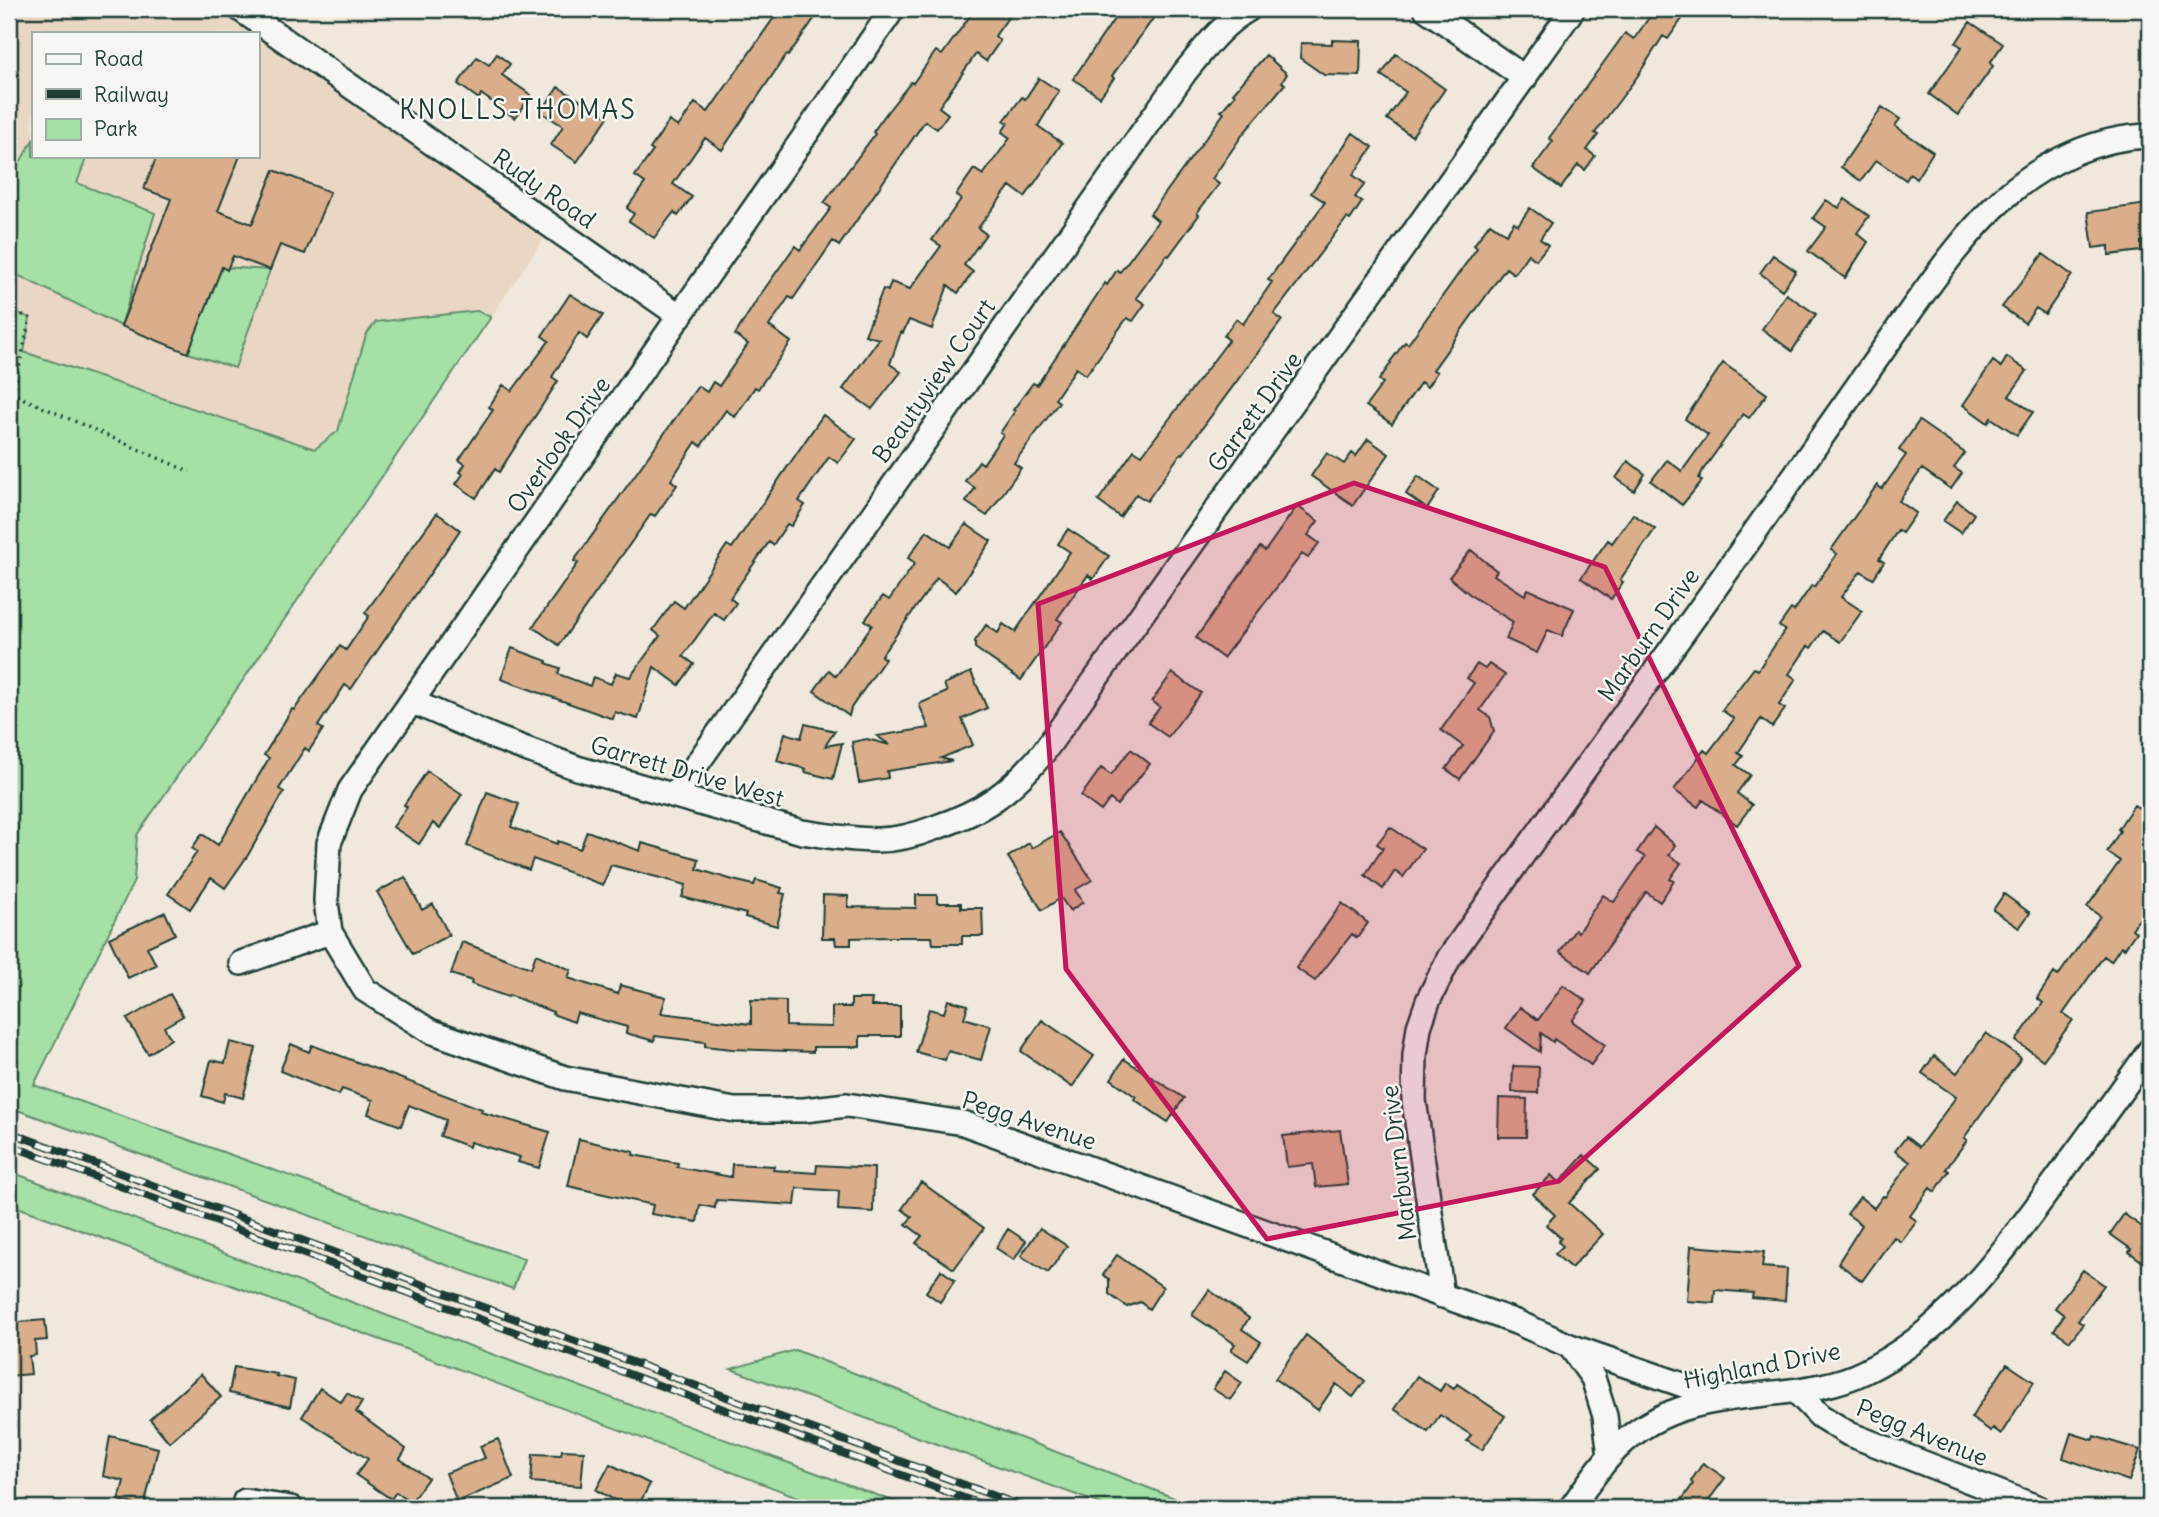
<svg xmlns="http://www.w3.org/2000/svg" width="2159" height="1517" viewBox="0 0 2159 1517" font-family="Delius,sans-serif">
<rect width="100%" height="100%" fill="#f0e8dd"/>
<filter id="ink" filterUnits="userSpaceOnUse"><feTurbulence type="fractalNoise" baseFrequency=".0143" numOctaves="2"/><feDisplacementMap in="SourceGraphic" scale="14" xChannelSelector="R" yChannelSelector="G"/><feConvolveMatrix kernelMatrix="1 2 1 2 8 2 1 2 1" color-interpolation-filters="sRGB"/></filter>
<g filter="url(#ink)">
<path fill="#e9d7c4" d="M9,9H223L257,33H33V156H257V33L545,237L491,317L477,311L366,335L338,431L316,449L23,352L29,318L9,309Z"/>
<path fill="#a5e0a6" stroke="#628e6d" stroke-width="2" d="M33,140V156H87L77,183L155,213L121,326L9,271V181Z
M222,267L270,270L235,368L188,353Z
M9,309L30,318L24,352L315,449L338,431L366,335L376,322L477,311L491,317L137,835L134,881L34,1085L524,1259L513,1289L9,1107Z
M9,1171L396,1319L912,1508H827L384,1341L9,1204Z
M795,1350L1200,1508H1112L731,1369Z"/>
<path fill="#daae8b" stroke="#1f3d34" stroke-width="2" d="M780,9H821L788,56L786,55L722,150L705,138L673,184L692,197L678,216L674,212L654,238L629,221L634,214L627,208L645,183L635,176L653,151L650,149L669,121L678,127L695,103L708,112Z
M975,9H1014L995,36L1000,41L986,61L976,54L939,107L948,114L937,129L925,121L839,246L833,241L793,299L789,297L769,326L791,342L758,389L755,387L735,417L726,410L701,446L696,442L671,480L677,485L655,516L651,514L559,645L533,627L578,563L574,561L698,386L707,392L713,382L719,386L748,344L735,335L758,298L795,246L800,250L831,208L824,203L875,134L873,132L888,111L911,82L913,83L936,51L942,55Z
M1121,9H1160L1112,76L1114,78L1100,97L1073,79Z
M1655,9H1689L1668,39L1663,36L1637,77L1595,133L1598,135L1587,150L1595,156L1585,170L1578,165L1561,188L1533,168L1553,141L1549,138L1625,33L1634,39Z
M1970,22L2003,44L1990,63L1993,66L1958,115L1929,94L1962,47L1956,43Z
M1332,40L1361,41L1360,76L1324,75L1300,58L1301,43L1332,44Z
M497,54L510,64L502,75L531,95L515,118L481,94L479,99L458,84L477,57L489,65Z
M1396,54L1445,89L1412,136L1387,119L1406,92L1381,75Z
M1266,55L1287,74L1282,82L1285,84L1243,134L1212,179L1219,184L1197,213L1199,215L1169,256L1167,255L1136,298L1145,304L1133,321L1127,318L1086,375L1076,368L1055,399L1059,402L1014,463L1021,468L987,516L966,502L975,488L965,481L979,461L983,464L1003,435L1000,433L1015,411L1013,410L1033,383L1037,385L1105,283L1107,285L1117,270L1120,272L1158,221L1150,214L1224,113L1221,111L1235,95L1233,93Z
M1039,78L1059,91L1038,126L1062,143L1025,197L1010,186L978,228L986,234L964,265L973,272L958,293L948,285L932,329L909,320L903,333L901,332L890,364L901,372L872,409L843,389L879,339L865,335L883,289L888,291L891,282L910,289L941,246L932,240L961,199L956,195L974,169L983,175L1010,138L1002,132L1008,123L1004,121L1022,97L1025,99Z
M558,87L608,117L577,162L551,145L563,126L541,112Z
M1882,107L1900,119L1895,126L1933,152L1916,179L1910,174L1906,180L1876,160L1861,181L1841,167Z
M1353,133L1373,147L1353,175L1365,184L1355,197L1362,202L1350,220L1347,218L1274,314L1282,320L1183,454L1181,453L1147,501L1136,494L1120,517L1098,501L1134,450L1142,455L1229,340L1224,336L1236,319L1243,324L1272,282L1268,280L1325,202L1311,193Z
M157,156H240L218,211L252,224L274,170L330,192L305,254L280,245L270,270L233,256L227,270L222,267L188,353L121,326L171,199L144,189Z
M1845,199L1869,216L1857,233L1868,242L1845,278L1808,251L1826,227L1813,218L1826,200L1839,208Z
M2148,204L2150,208V241L2141,242V251L2109,255V246L2093,248L2088,212Z
M1530,208L1551,223L1540,239L1548,245L1536,260L1528,254L1514,274L1506,268L1433,370L1437,372L1427,387L1421,382L1392,424L1366,406L1383,383L1379,380L1391,363L1390,362L1405,342L1408,344L1477,248L1474,245L1490,223L1506,234L1514,222L1518,225Z
M2043,254L2072,275L2045,314L2036,308L2025,323L2002,307Z
M1773,255L1796,271L1782,290L1760,273Z
M570,294L603,315L587,339L579,333L552,377L558,381L499,472L495,469L476,498L456,484L463,474L460,472L465,464L459,460L493,410L489,407L503,385L512,391L549,341L542,336Z
M1786,294L1816,314L1792,351L1762,329Z
M2007,357L2027,371L2009,396L2033,412L2017,435L1991,418L1988,423L1963,405L1993,361L2001,367Z
M1723,363L1767,394L1749,418L1743,414L1703,470L1699,478L1702,481L1682,505L1651,481L1667,460L1682,471L1708,435L1685,419Z
M823,415L856,439L838,463L829,457L799,501L805,505L791,526L787,524L773,545L769,542L730,598L736,603L724,620L714,613L683,656L694,664L679,685L654,667L638,719L615,712L613,719L501,679L512,648L547,661L546,663L560,668L558,674L590,686L593,677L611,684L616,673L630,677L660,636L653,630L674,601L684,608L727,545L732,548Z
M1919,421L1965,453L1954,468L1962,473L1951,489L1922,469L1899,501L1916,513L1902,533L1898,530L1879,559L1884,562L1873,579L1861,571L1841,597L1862,611L1840,642L1823,631L1811,648L1808,646L1789,674L1796,679L1779,705L1785,709L1772,727L1761,719L1738,753L1743,756L1736,765L1750,775L1737,793L1752,805L1737,825L1703,800L1698,807L1674,790L1704,750L1708,753L1734,719L1722,710L1754,668L1758,670L1785,630L1779,626L1791,609L1794,611L1812,585L1814,587L1837,554L1831,550L1877,485L1882,489L1906,455L1899,450Z
M1368,439L1389,454L1353,505L1311,476L1327,453L1344,464L1352,453L1356,456Z
M1628,461L1645,474L1634,491L1616,478Z
M1418,476L1439,491L1427,509L1406,494Z
M1957,501L1974,514L1961,533L1943,521Z
M1297,506L1318,521L1308,535L1319,543L1308,558L1302,554L1223,658L1196,638L1260,547L1265,551Z
M437,513L460,530L351,689L345,685L318,726L323,729L309,751L305,748L279,789L284,792L248,855L225,888L211,878L190,909L168,894L197,852L192,848L202,834L218,845L269,758L264,755L292,709L294,710L340,646L346,650L369,616L365,613Z
M1633,514L1655,529L1620,580L1623,582L1611,599L1581,578L1608,540L1612,543Z
M966,524L991,541L956,592L937,578L881,656L885,659L851,708L849,716L814,691L829,670L836,676L872,625L865,620L883,596L889,600L915,563L908,558L927,531L950,547Z
M1068,529L1109,556L1093,579L1088,575L1057,619L1062,622L1021,680L975,648V641L986,625L998,633L1003,624L1015,632L1070,552L1058,544Z
M1471,550L1497,571L1494,575L1525,595L1528,589L1574,609L1562,636L1548,630L1537,653L1506,639L1513,622L1473,597L1449,577Z
M1477,664L1485,669L1489,664L1505,675L1480,710L1490,717L1494,731L1460,779L1446,769L1463,746L1441,730L1474,683L1467,678Z
M971,672L987,708L962,719L973,745L941,758L952,761L887,771L888,778L859,783L852,742L867,739L890,745L877,736L929,728L919,704L947,692L944,684Z
M1172,673L1201,693L1168,737L1148,723L1160,707L1152,701Z
M805,724L835,731L825,746L842,743L833,779L805,772L806,769L777,761L785,733L801,738Z
M1131,749L1150,764L1117,805L1110,799L1101,811L1081,796L1101,768L1111,775Z
M427,771L462,794L440,828L433,823L419,844L393,827L407,807L404,805Z
M487,792L519,804L511,827L557,844L558,841L580,849L587,831L640,851L642,843L699,859L697,869L733,880L754,885L756,880L782,888L780,893L785,894L777,926L745,917L746,914L682,897L686,885L668,880L611,865L603,885L533,859L529,870L467,846Z
M2134,805L2150,815V904L2132,929L2136,932L2124,949L2121,946L2111,961L2104,956L2063,1014L2073,1020L2043,1060L2016,1041L2043,1003L2037,998L2054,973L2058,976L2100,916L2087,907L2120,861L2107,852L2120,831L2118,829Z
M1390,827L1423,849L1403,877L1395,871L1383,889L1365,875L1383,848L1377,844Z
M1654,827L1675,845L1669,855L1681,863L1670,879L1674,881L1660,902L1646,892L1590,973L1560,952L1575,930L1578,932L1603,895L1614,902L1645,857L1637,852Z
M1060,832L1092,880L1075,890L1083,902L1070,911L1061,898L1042,910L1008,857L1029,843L1032,848Z
M405,877L422,910L433,904L449,935L413,954L377,892Z
M2004,894L2030,913L2019,928L1993,910Z
M823,895L848,896V907L916,908V895H937V903H961V908H982L983,936H962V944H933L932,937H889L851,938V945H836L835,938H822Z
M1342,903L1368,923L1357,938L1352,934L1315,981L1296,968Z
M165,912L175,934L147,947L156,965L128,978L109,938Z
M462,942L531,968L536,954L571,970L568,978L618,994L620,985L666,997L661,1013L751,1024V1000L786,1001V1026L832,1027V1007H851V999H872L871,1006H900V1036H860V1047H813V1052L732,1049L705,1046V1042L655,1036L654,1041L626,1033L627,1027L577,1013L574,1022L552,1014L553,1012L509,995L508,997L471,984L472,981L451,974Z
M1563,985L1586,1001L1572,1021L1605,1045L1591,1065L1554,1039L1553,1042L1541,1033L1540,1052L1506,1028L1520,1007L1538,1020Z
M170,994L183,1016L164,1027L171,1039L148,1054L127,1019Z
M948,1000L968,1005L964,1018L991,1026L981,1060L948,1051L945,1060L916,1052L929,1009L944,1013Z
M1042,1020L1094,1056L1072,1087L1021,1051Z
M1986,1033L2021,1058L1964,1138L1967,1140L1946,1169L1949,1171L1935,1192L1930,1188L1910,1216L1917,1221L1901,1242L1894,1237L1862,1281L1838,1263L1862,1225L1847,1214L1860,1197L1874,1208L1883,1196L1885,1197L1910,1162L1895,1151L1906,1137L1919,1147L1956,1097L1922,1073L1934,1056L1957,1073Z
M230,1042L256,1048L243,1098L225,1093L223,1102L202,1096L211,1060L225,1063Z
M291,1044L309,1052L312,1045L482,1109L481,1112L550,1132L539,1168L518,1162L520,1157L470,1142L469,1147L440,1136L446,1120L409,1105L401,1126L368,1114L373,1100L342,1089L339,1095L280,1071Z
M1124,1059L1184,1098L1168,1122L1134,1099L1136,1097L1111,1079Z
M1513,1066L1539,1067L1538,1093L1512,1092Z
M1499,1098L1527,1099L1526,1137H1498Z
M1340,1130L1348,1184L1316,1187L1313,1164L1287,1167L1283,1136Z
M579,1139L634,1152L633,1155L678,1163L677,1167L731,1177L732,1164L774,1166L773,1170L816,1173L817,1165L874,1168L873,1212L838,1210L839,1191L797,1188L795,1205L716,1200L715,1208L700,1205L697,1222L651,1214L653,1205L568,1186Z
M1584,1155L1600,1169L1569,1203L1603,1234L1571,1268L1555,1254L1563,1246L1558,1242L1561,1238L1546,1225L1555,1215L1533,1194L1551,1175L1559,1183Z
M921,1182L984,1228L954,1269L916,1243L922,1236L906,1224L912,1217L902,1209Z
M2124,1214L2145,1229L2150,1223V1267L2129,1252L2131,1249L2110,1234Z
M1040,1228L1067,1246L1048,1273L1021,1256Z
M1008,1229L1026,1241L1014,1260L996,1248Z
M1691,1246L1764,1252L1762,1267L1787,1269L1785,1301L1752,1298L1753,1293L1715,1290L1714,1303L1687,1301Z
M1117,1255L1163,1287L1149,1309L1140,1302L1127,1307L1109,1294V1279L1103,1275Z
M941,1270L955,1280L940,1302L926,1292Z
M2083,1270L2104,1285L2078,1321L2083,1324L2070,1341L2054,1330L2064,1315L2055,1308Z
M1209,1290L1249,1318L1242,1329L1261,1342L1248,1361L1231,1350L1235,1344L1192,1315Z
M45,1320L47,1340L35,1341L36,1355L29,1356L31,1374L9,1376V1323Z
M1306,1335L1365,1381L1353,1397L1336,1384L1318,1410L1275,1379Z
M2007,1364L2034,1382L2001,1434L1993,1428L1991,1431L1971,1418Z
M234,1367L277,1374L276,1376L295,1380L290,1407L229,1393Z
M1225,1371L1242,1383L1230,1400L1213,1389Z
M201,1374L221,1397L169,1442L150,1419Z
M1417,1376L1440,1391L1445,1383L1454,1389L1457,1384L1505,1416L1482,1450L1467,1441L1471,1435L1440,1415L1428,1432L1394,1409Z
M320,1388L341,1402L347,1393L362,1402L356,1412L406,1449L400,1459L428,1478L411,1502L396,1492L391,1499L356,1475L368,1459L302,1417Z
M2071,1433L2093,1440L2094,1436L2140,1450L2129,1481L2063,1458Z
M110,1436L158,1448L144,1507L119,1500L124,1481L103,1476Z
M498,1439L513,1478L457,1502L446,1473L485,1458L480,1446Z
M562,1450L584,1451L581,1486L531,1482L533,1454L561,1455Z
M1703,1463L1725,1478L1703,1508H1676L1693,1484L1691,1481Z
M610,1464L650,1484L637,1508H629L596,1490Z"/>
<g fill="none" stroke-linecap="round" stroke-linejoin="round">
<defs>
<path id="minor" d="M240,9L680,316
M893,9L350,790L329,843L326,901L330,932L365,990L430,1031L565,1078L734,1110H804L847,1105L963,1123L1516,1322L1570,1346L1593,1378L1605,1416L1610,1456
M1426,9L1525,78
M413,702L496,738L577,768L802,832C827,836 851,840 877,840C896,840 916,835 934,828C984,811 1009,793 1043,753L1573,9
M675,795L1185,72C1204,49 1222,24 1249,9
M241,963L330,932
M1442,1296L1414,1100L1415,1055L1419,1027L1428,1001L1449,958C1560,801 1675,647 1785,489C1822,436 1860,383 1897,330C1930,284 1963,235 2005,197C2044,162 2097,137 2150,136
M1570,1346L1721,1398
M1796,1391L1820,1416L1849,1434L2039,1508
M245,1501L291,1508
M1571,1508C1583,1491 1595,1473 1609,1457C1651,1408 1705,1400 1766,1394C1799,1390 1834,1387 1864,1372C1949,1331 2002,1253 2057,1179C2088,1136 2120,1094 2150,1050"/>
</defs>
<use href="#minor" stroke="#1f3d34" stroke-width="28"/>
<path stroke="#1f3d34" stroke-width="3.5" stroke-dasharray="2 5" stroke-linecap="butt" d="M9,309L30,318L13,394L190,472"/>
<use href="#minor" stroke="#f6f6f2" stroke-width="23"/>
<defs>
<path id="rail" d="M9,1132L1027,1508
M9,1145L991,1508"/>
</defs>
<use href="#rail" stroke="#1f3d34" stroke-width="8"/>
<use href="#rail" stroke="#f6f6f2" stroke-width="5" stroke-dasharray="16" stroke-linecap="butt"/>
</g>
</g>
<path fill="#c2185b" fill-opacity="0.2" stroke="#c2185b" stroke-width="5" stroke-linejoin="round" d="M1354,483L1605,567L1799,966L1559,1181L1267,1239L1066,969L1038,604Z"/>
<g text-anchor="middle" stroke-width="5" stroke-linejoin="round" paint-order="stroke">
<g font-size="24" fill="#1f3d34" stroke="#f6f6f2">
<text transform="translate(544 189) rotate(35)" y="8">Rudy Road</text>
<text transform="translate(934 381) rotate(-55)" y="8">Beautyview Court</text>
<text transform="translate(1255 412) rotate(-54)" y="8">Garrett Drive</text>
<text transform="translate(559 445) rotate(-55)" y="8">Overlook Drive</text>
<text transform="translate(1649 635) rotate(-55)" y="8">Marburn Drive</text>
<text transform="translate(687 772) rotate(16)" y="8">Garrett Drive West</text>
<text transform="translate(1029 1121) rotate(18)" y="8">Pegg Avenue</text>
<text transform="translate(1399 1163) rotate(-97)" y="8">Marburn Drive</text>
<text transform="translate(1762 1366) rotate(-11)" y="8">Highland Drive</text>
<text transform="translate(1922 1433) rotate(22)" y="8">Pegg Avenue</text>
</g>
<g font-size="26" letter-spacing="2" fill="#1f3d34" stroke="#f6f6f2">
<text x="518" y="119">KNOLLS-THOMAS</text>
</g>
</g>
<rect width="2159" height="1517" fill="none" stroke="#f6f6f2" stroke-width="35"/>
<rect x="18" y="18" width="2124" height="1482" fill="none" stroke="#1f3d34" stroke-width="2.5" filter="url(#ink)"/>
<rect x="32" y="32" width="228" height="126" fill="#f6f6f2" stroke="#a0aca6" stroke-width="2"/>
<rect x="46" y="54" width="35" height="10" fill="#f6f6f2" stroke="#a0aca6" stroke-width="2"/>
<text x="94" y="66" font-size="21" fill="#1f3d34">Road</text>
<rect x="46" y="89" width="35" height="10" fill="#1f3d34" stroke="#a0aca6" stroke-width="2"/>
<text x="94" y="102" font-size="21" fill="#1f3d34">Railway</text>
<rect x="46" y="119" width="35" height="21" fill="#a5e0a6" stroke="#a0aca6" stroke-width="2"/>
<text x="94" y="136" font-size="21" fill="#1f3d34">Park</text>
</svg>
